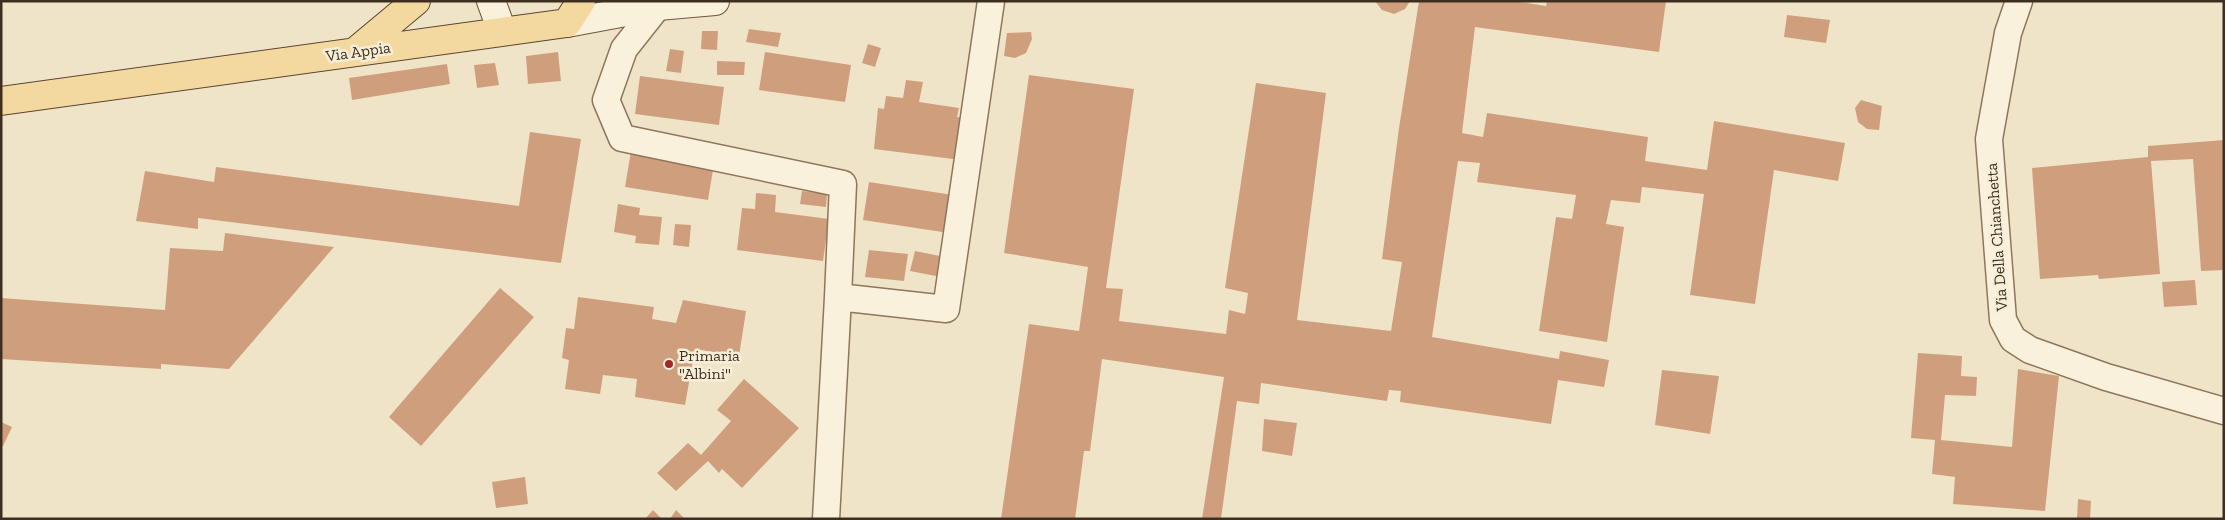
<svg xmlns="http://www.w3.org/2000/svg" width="2225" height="520" viewBox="0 0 2225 520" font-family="'Zilla Slab',serif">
<rect width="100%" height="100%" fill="#f0e4c8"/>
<path fill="#cf9f7d" d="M1375,1H1410L1405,9L1394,14L1382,10Z
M1419,1H1514L1546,6L1547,1H1666L1659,52L1475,27L1462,133L1483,137L1487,113L1648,137L1645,161L1707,170L1714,121L1845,143L1838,181L1774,170L1755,304L1690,295L1704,194L1642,187L1640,203L1611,200L1606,224L1624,227L1607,342L1539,331L1556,217L1572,219L1576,195L1477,182L1480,163L1458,161L1432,337L1559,359L1560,351L1609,360L1604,387L1558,380L1551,424L1400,402L1401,391L1389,390L1387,401L1261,383L1259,404L1237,401L1221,519H1202L1224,377L1102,359L1090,451H1084L1075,519H1001L1029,324L1079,331L1088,267L1004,253L1029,75L1134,89L1106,288L1123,289L1119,321L1226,334L1229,310L1245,314L1248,293L1225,288L1256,83L1326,93L1297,320L1391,331L1402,262L1382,259L1399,128Z
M1787,15L1830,20L1826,43L1784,37Z
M749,29L781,33L778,47L746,42Z
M702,31H718L717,50L701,49Z
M1031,32L1032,39L1026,53L1015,58L1004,56L1007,33Z
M868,44L881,48L875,67L862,63Z
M670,49L684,51L681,73L666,71Z
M558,52L561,81L528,84L526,56Z
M765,52L851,65L845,102L759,90Z
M717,61L745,62L744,75H717Z
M495,63L499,85L477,88L474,65Z
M447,64L450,84L352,100L349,78Z
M640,76L724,87L719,125L635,114Z
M906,80L923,82L919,102L959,108L957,117L966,118L961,160L874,149L878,108L884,109L886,96L903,98Z
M1861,100L1882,106L1879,130L1867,129L1858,122L1855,108Z
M530,132L581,139L561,263L198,218V229L136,221L145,171L214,182L216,167L519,206Z
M2224,140V270L2201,271L2193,159L2151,161L2160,274L2099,279L2098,275L2040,279L2032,168L2148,157V146Z
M631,151L714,164L708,200L625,187Z
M869,182L953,195L949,233L863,220Z
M802,191L827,194L826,207L800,204Z
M756,193L776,195L775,212L829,219L823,261L737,250L742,208L755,209Z
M618,204L640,208L639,215L662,217L659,245L635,243L636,236L614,232Z
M675,224L691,225L689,247L673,245Z
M225,233L334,247L229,369L161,364V369L1,359V298L165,310L170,248L223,251Z
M869,250L908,254L904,281L865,277Z
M915,251L950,258L946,278L910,271Z
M2195,280L2197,305L2164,307L2162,282Z
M500,288L534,317L421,446L389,417Z
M578,297L654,307L652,319L676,323L683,300L746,311L739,356L695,349L685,405L635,397L637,379L603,375L600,394L565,389L569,360L562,358L566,328L574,329Z
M1918,353L1962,356L1961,376L1977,377L1976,396L1945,395L1941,440L2012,447L2018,369L2059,376L2045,511L1953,504L1955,477L1932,474L1935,440L1911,438Z
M1662,370L1719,376L1710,434L1655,425Z
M744,379L799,428L742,488L722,469L719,473L708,461L676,491L657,473L688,443L701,455L731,421L717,410Z
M1264,419L1297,423L1292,456L1262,451Z
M1,422L12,427L3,446H1Z
M525,477L528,504L496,508L492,482Z
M2078,499L2091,501L2090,519H2077Z
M653,510L662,519H645Z
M676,510L685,519H670Z"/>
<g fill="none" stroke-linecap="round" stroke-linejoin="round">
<defs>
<path id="street" d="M2019,1L2008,33L1989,139L2003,320L2013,339L2030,350L2106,377L2224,411
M658,6L624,49L606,100L622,138L843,184L838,297
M826,519L838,297L946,309L991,1"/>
<path id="secondary" d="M491,1L502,31
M567,23L658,6L715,1"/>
<path id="primary" d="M356,51L416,1
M1,101L567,23L581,1"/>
</defs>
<use href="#street" stroke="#8d765c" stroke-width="29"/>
<use href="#secondary" stroke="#6f573f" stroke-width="30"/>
<use href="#primary" stroke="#5b4430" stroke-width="30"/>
<use href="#street" stroke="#faf1dc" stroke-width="26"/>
<use href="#secondary" stroke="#faf1dc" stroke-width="28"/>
<use href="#primary" stroke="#f3d9a0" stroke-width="28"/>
</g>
<circle fill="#9e2a2b" stroke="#f7eed8" stroke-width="2" cx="669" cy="364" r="5"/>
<g text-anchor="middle" stroke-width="5" stroke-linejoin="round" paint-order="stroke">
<g font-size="16" fill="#3d2e20" stroke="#f7eed8">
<text transform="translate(358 51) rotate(-8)" y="6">Via Appia</text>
<text transform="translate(1996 237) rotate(-94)" y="6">Via Della Chianchetta</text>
</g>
<g font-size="16" fill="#3d2e20" stroke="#f7eed8" text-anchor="start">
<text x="679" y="361">Primaria<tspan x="679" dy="18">"Albini"</tspan></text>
</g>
</g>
<rect width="2225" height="520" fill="none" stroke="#3d2e20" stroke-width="5"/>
</svg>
